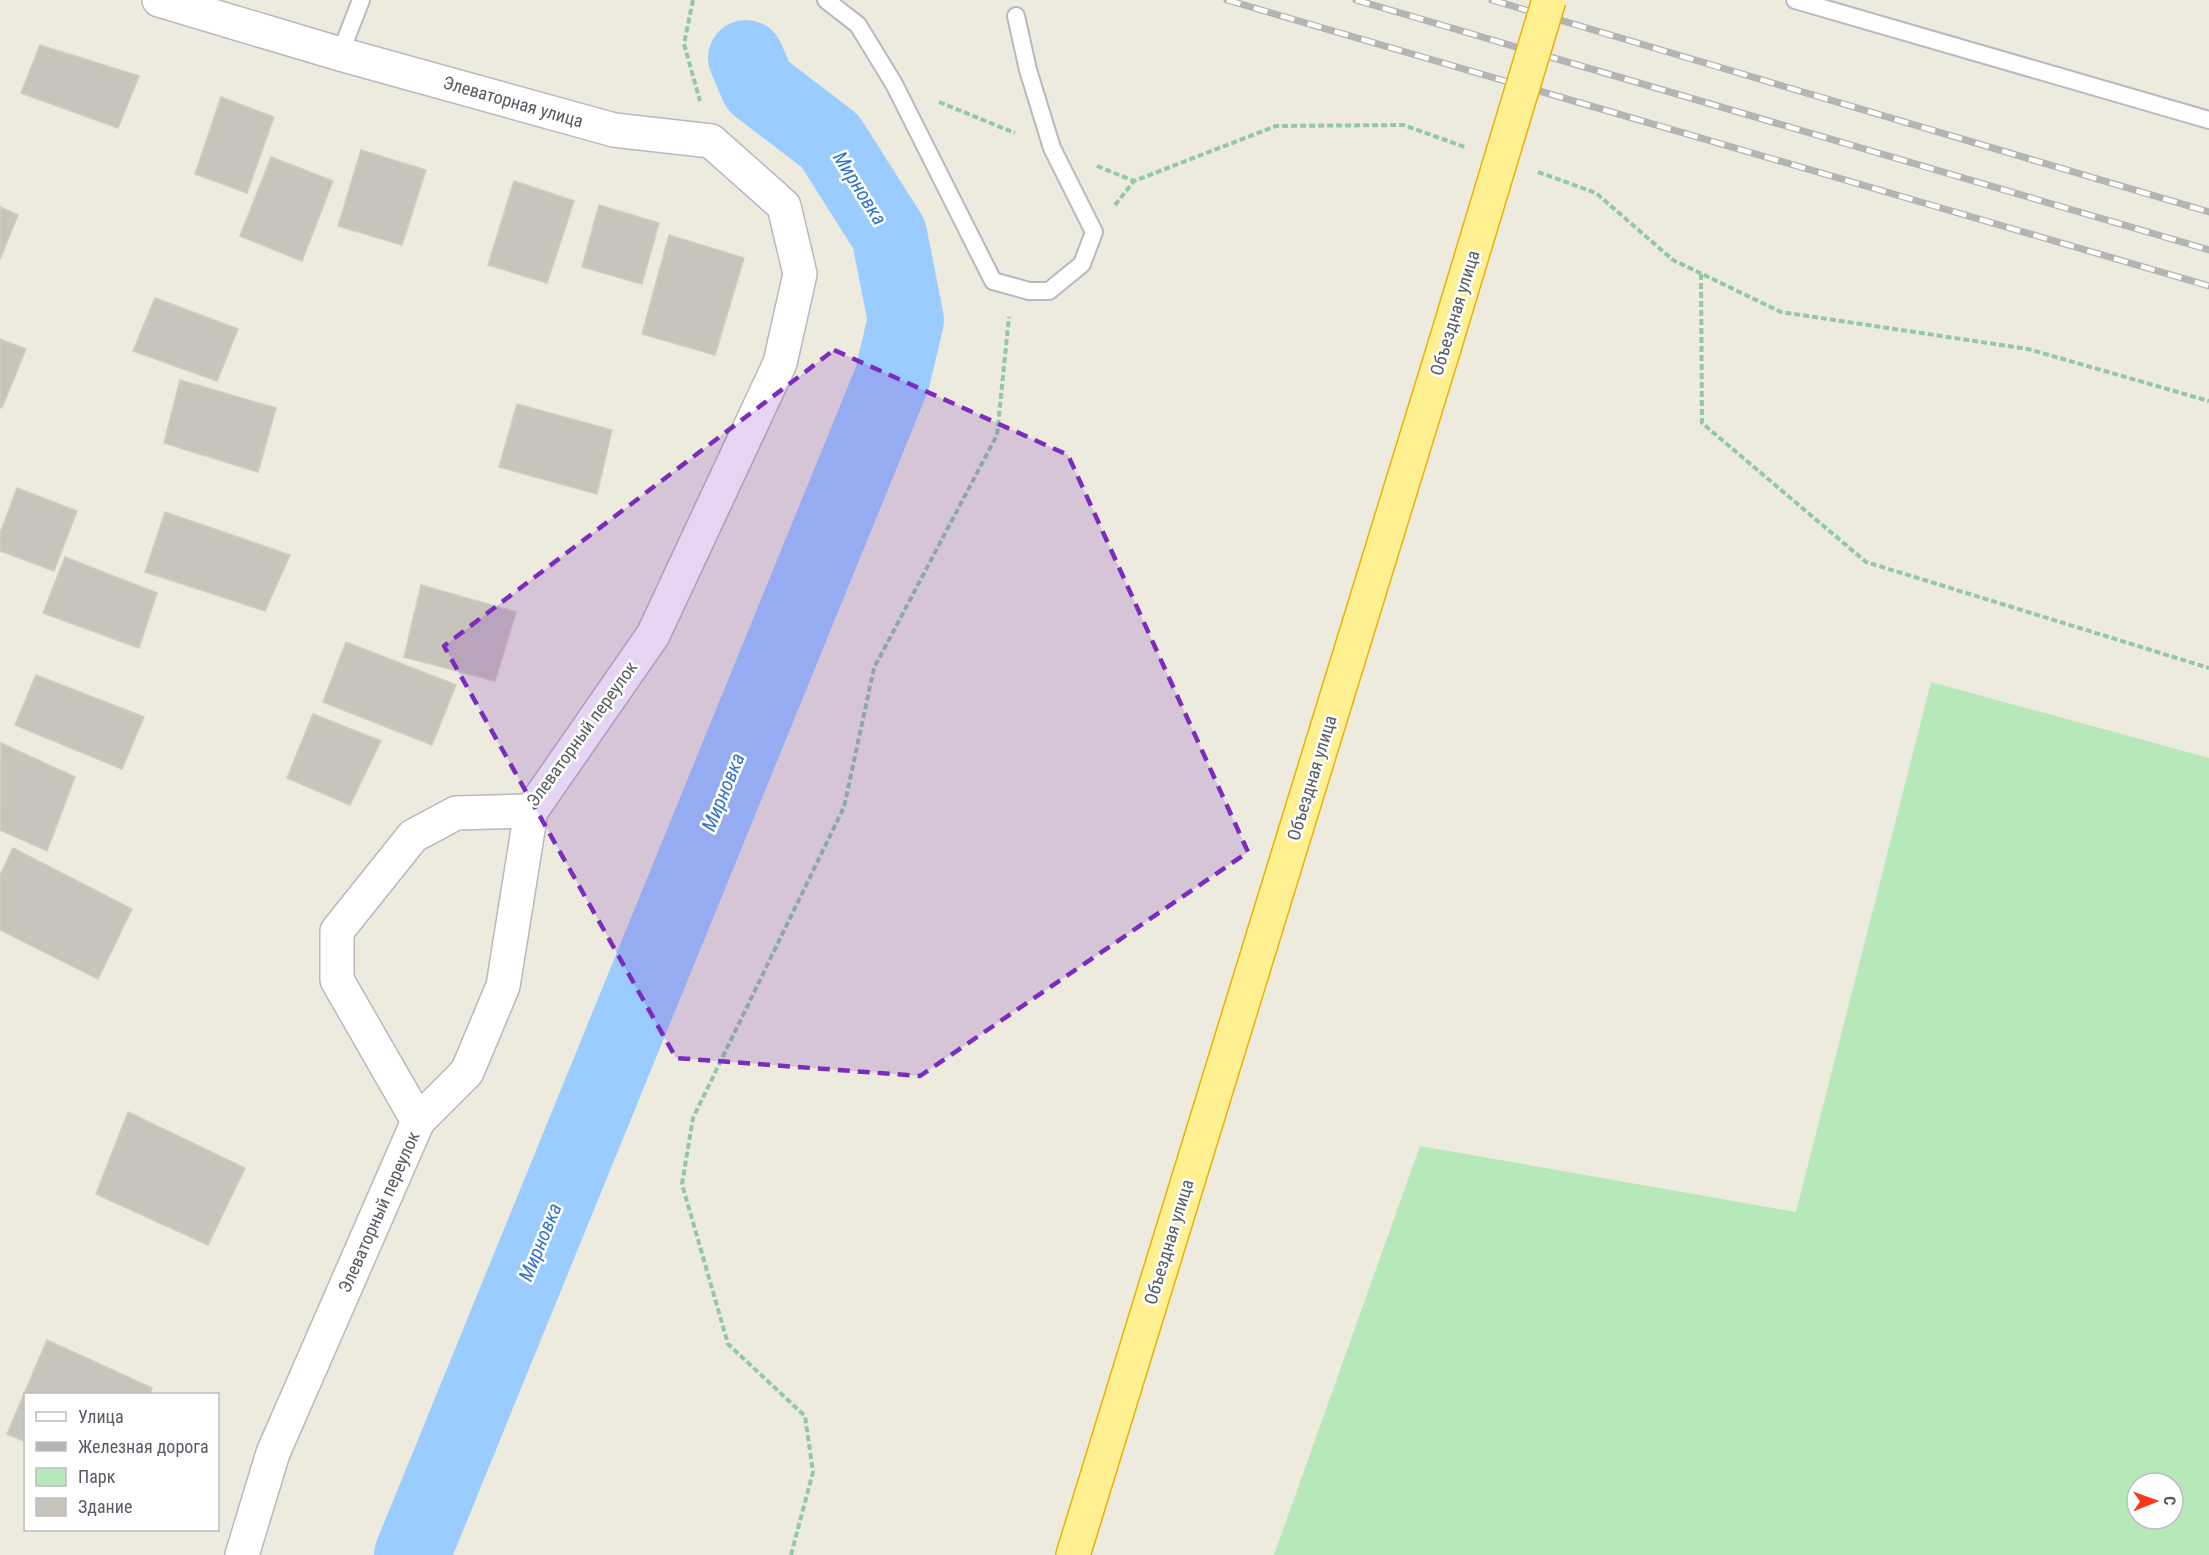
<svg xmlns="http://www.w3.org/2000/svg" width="2209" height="1555" viewBox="0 0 2209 1555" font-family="'Roboto Condensed',sans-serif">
<rect width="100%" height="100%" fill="#edeade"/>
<path fill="#b7e8ba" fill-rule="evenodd" d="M1931,682L2209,758V1555H1274L1420,1146L1796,1212ZM2137,1483H2173V1519H2137Z"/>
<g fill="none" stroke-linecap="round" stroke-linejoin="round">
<path stroke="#9bccff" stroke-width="76" d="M412,1555L892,379L906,320L889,234L830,141L758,86L746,58"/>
</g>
<path fill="#c7c4bb" stroke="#d2ccbc" stroke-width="1.5" d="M40,45L139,76L118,128L21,93Z
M221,97L274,117L247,193L195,174Z
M361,150L426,170L402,245L338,226Z
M271,157L333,181L302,261L240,236Z
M514,181L574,201L547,283L488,265Z
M599,205L659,223L642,284L582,267Z
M0,207L18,215L0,259Z
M669,235L744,258L715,355L642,334Z
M155,298L238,329L217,381L133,351Z
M0,339L26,349L2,408L0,407Z
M180,380L276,408L258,472L164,443Z
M517,404L612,430L597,494L499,467Z
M17,488L77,511L54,571L0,551V533Z
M165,512L290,555L265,611L145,572Z
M65,557L157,593L139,648L43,613Z
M421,585L516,612L495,681L404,657Z
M346,642L456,685L432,745L323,702Z
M36,675L144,717L122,769L15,725Z
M313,714L381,741L350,805L287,778Z
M1,743L75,777L47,851L0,830Z
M13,848L132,909L98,979L0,930V875Z
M128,1112L245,1168L208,1245L96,1194Z
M47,1340L152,1388L150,1394H26V1442L7,1434Z"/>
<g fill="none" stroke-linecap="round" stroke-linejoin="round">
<defs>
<path id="service" d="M826,0L858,25L894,84L993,281L1029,291H1049L1082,264L1094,232L1052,148L1028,70L1016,16
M1795,0L2209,120
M340,54L361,0"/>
<path id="minor" d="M159,0L340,54L614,130L711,141L784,206L800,274L780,363L653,635L531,811L456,813L413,836L337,931V980L418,1121L273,1453L242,1555
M418,1121L467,1072L503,986L531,811"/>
<path id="trunk" d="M1073,1555L1444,348"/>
</defs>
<use href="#service" stroke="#b6b9bf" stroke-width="20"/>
<use href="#minor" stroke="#b6b9bf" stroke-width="36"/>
<use href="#trunk" stroke="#eab200" stroke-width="36"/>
<path stroke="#90c9a4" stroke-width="4" stroke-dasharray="6 3" stroke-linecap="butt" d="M693,0L684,44L700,101
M939,102L1015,133
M1097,166L1134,181
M1538,172L1596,193L1673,260L1781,312L2028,349L2209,401
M1115,205L1134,181L1276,126L1403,125L1465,147
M1701,274L1702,423L1866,562L2209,668
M791,1555L813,1472L805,1416L728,1344L682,1184L693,1118L844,807L874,668L997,435L1009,317"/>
<use href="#service" stroke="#fff" stroke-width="16"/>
<use href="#minor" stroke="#fff" stroke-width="33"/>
<use href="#trunk" stroke="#fff091" stroke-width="33"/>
<defs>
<path id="rail" d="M1227,0L2209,286
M1356,0L2209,250
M1492,0L2209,212"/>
</defs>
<use href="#rail" stroke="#b3b4b4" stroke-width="7"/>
<use href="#rail" stroke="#fff" stroke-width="4.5" stroke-dasharray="14" stroke-linecap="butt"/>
<defs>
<path id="trunk-bridge" d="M1444,348L1549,0"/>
</defs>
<use href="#trunk-bridge" stroke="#eab200" stroke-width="36" stroke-linecap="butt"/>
<use href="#trunk-bridge" stroke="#fff091" stroke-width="33"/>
</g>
<path fill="#7b2cbf" fill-opacity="0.2" stroke="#7b2cbf" stroke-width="4.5" stroke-dasharray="12 8" stroke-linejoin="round" d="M834,350L1068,455L1248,852L920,1076L676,1058L444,646Z"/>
<g text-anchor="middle" stroke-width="5" stroke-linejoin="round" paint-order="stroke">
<g font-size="18" fill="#575b61" stroke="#fff">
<text transform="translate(513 102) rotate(16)" y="6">Элеваторная улица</text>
<text transform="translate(1455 313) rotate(-73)" y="6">Объездная улица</text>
<text transform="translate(582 734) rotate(-54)" y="6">Элеваторный переулок</text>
<text transform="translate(1312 778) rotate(-73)" y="6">Объездная улица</text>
<text transform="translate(379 1212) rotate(-66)" y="6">Элеваторный переулок</text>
<text transform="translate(1169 1242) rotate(-73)" y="6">Объездная улица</text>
</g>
<g font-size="20" font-style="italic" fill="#3373cd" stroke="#fff">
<text transform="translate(860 188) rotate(58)" y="7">Мирновка</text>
<text transform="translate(723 792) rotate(-68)" y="7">Мирновка</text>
<text transform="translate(540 1242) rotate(-68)" y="7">Мирновка</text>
</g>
</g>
<rect x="24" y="1393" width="195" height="138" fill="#ffffff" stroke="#bcbdc0" stroke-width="1.5"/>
<rect x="36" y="1412" width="30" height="9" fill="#ffffff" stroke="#bcbdc0" stroke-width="1.5"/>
<text x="78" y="1423" font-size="18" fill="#575b61">Улица</text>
<rect x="36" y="1442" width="30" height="9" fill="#b3b4b4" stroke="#bcbdc0" stroke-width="1.5"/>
<text x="78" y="1453" font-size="18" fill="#575b61">Железная дорога</text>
<rect x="36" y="1468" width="30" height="18" fill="#b7e8ba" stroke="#bcbdc0" stroke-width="1.5"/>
<text x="78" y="1483" font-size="18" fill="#575b61">Парк</text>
<rect x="36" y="1498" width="30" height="18" fill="#c7c4bb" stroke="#bcbdc0" stroke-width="1.5"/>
<text x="78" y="1513" font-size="18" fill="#575b61">Здание</text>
<g transform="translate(2155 1501) rotate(89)"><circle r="28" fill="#ffffff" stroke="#bcbdc0" stroke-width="1.5"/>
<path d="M0-4.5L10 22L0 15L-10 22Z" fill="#fa3917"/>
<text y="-9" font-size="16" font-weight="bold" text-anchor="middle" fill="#575b61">С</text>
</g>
</svg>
